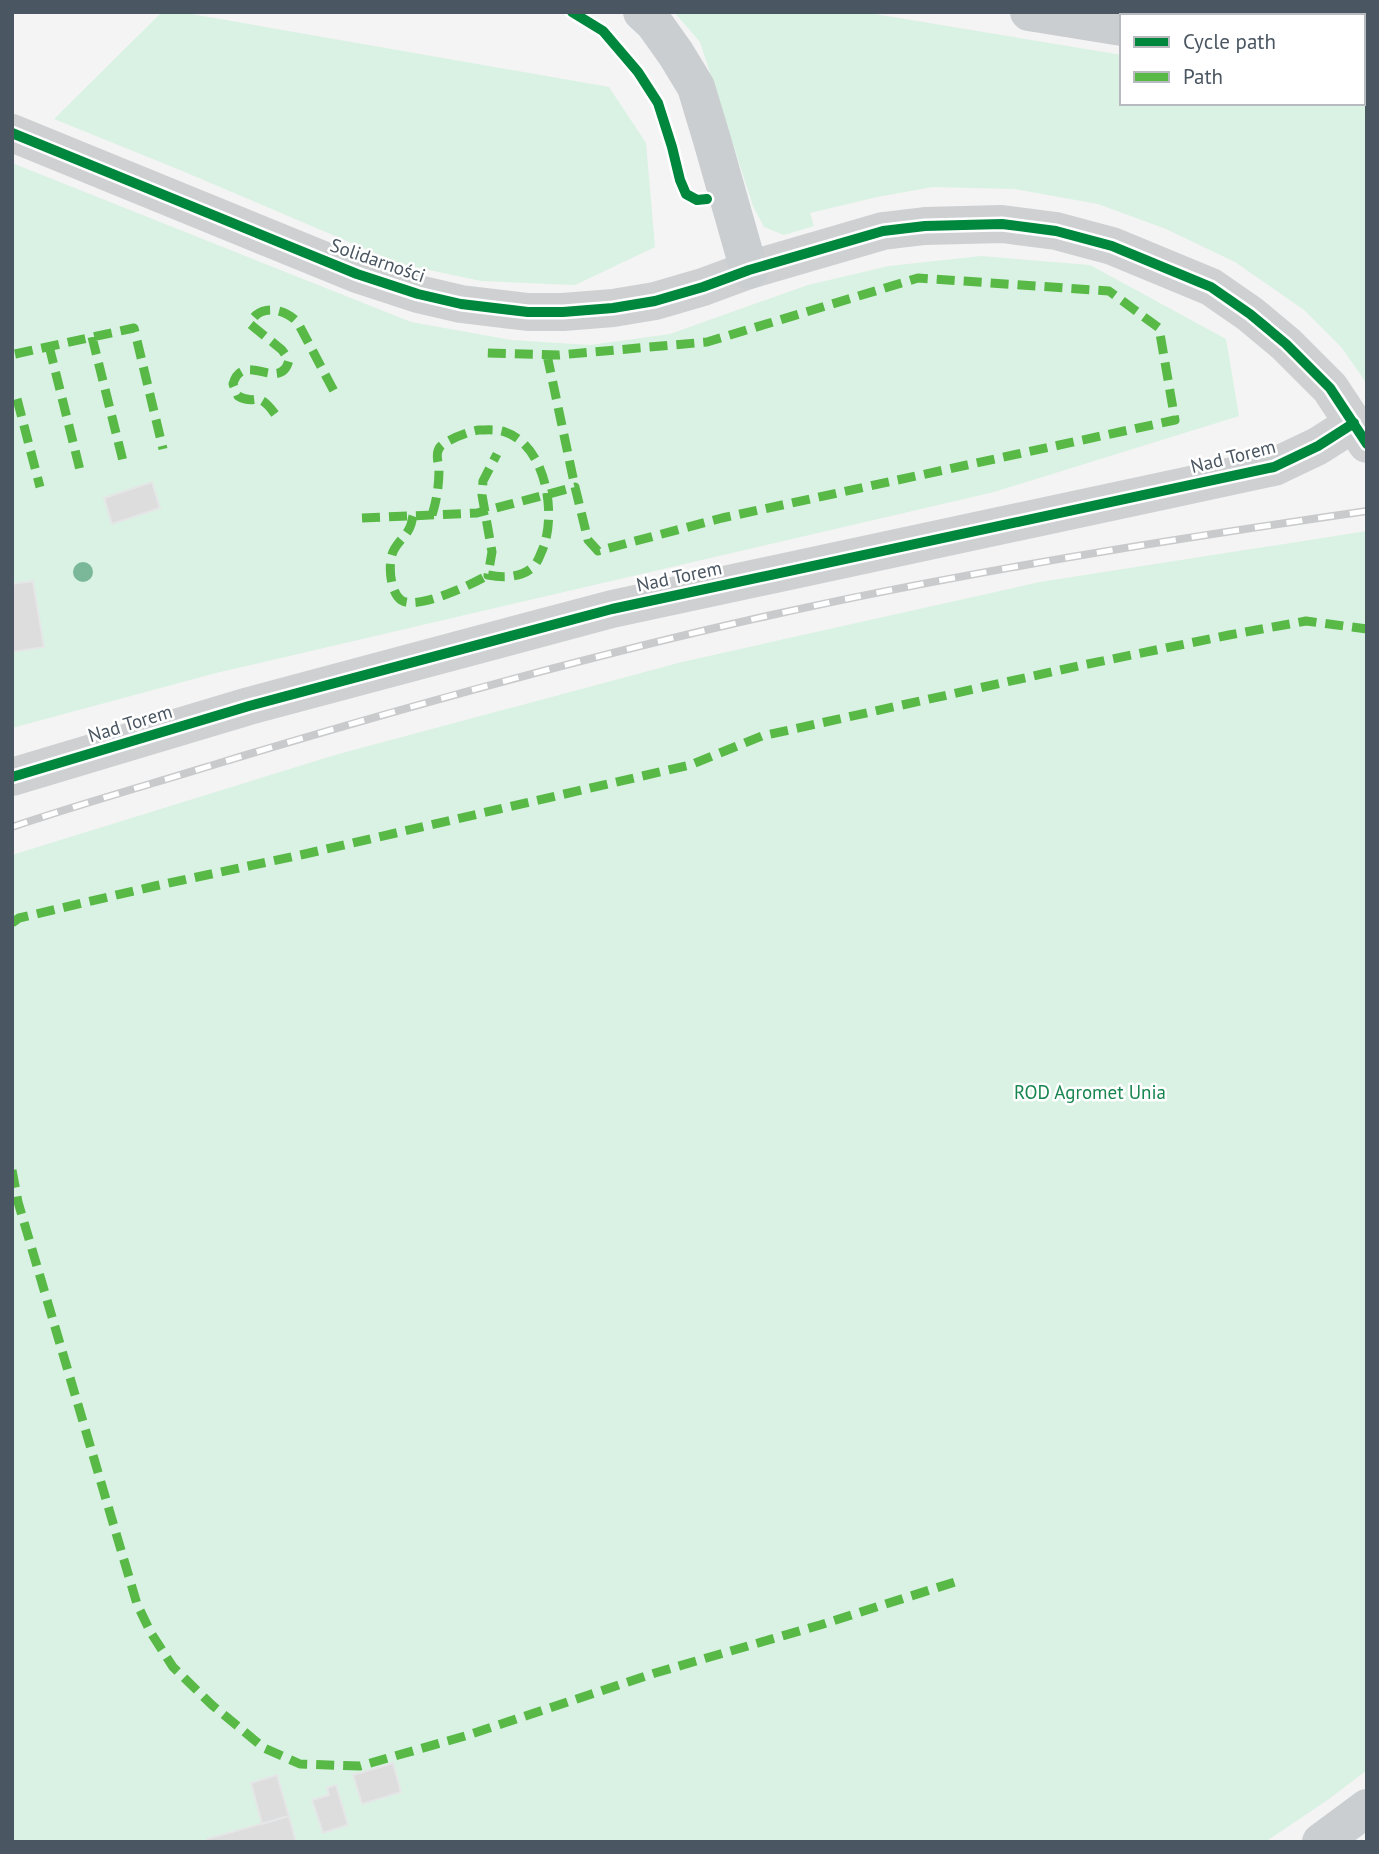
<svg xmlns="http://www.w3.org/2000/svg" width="1379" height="1854" viewBox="0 0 1379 1854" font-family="'PT Sans',sans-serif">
<rect width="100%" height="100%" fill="#f4f4f4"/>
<path fill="#d9f2e3" d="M162,12H180L609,87L646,143L655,247L575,285L481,281L401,264L180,170L54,119Z
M674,12H863L1122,55V103H1363V95L1367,96V384L1342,348L1304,310L1235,262L1166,229L1098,204L1015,189L933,187L877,197L810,213L814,226L784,235L764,227L753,206L700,42Z
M12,163L411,322L512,340L590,345L670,334L808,285L889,266L981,256L1090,265L1226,339L1239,416L994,492L216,673L12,728Z
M1367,531V1770L1329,1799L1265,1842H12V855L335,755L682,662L1040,582Z"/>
<path fill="#ddddde" stroke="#e5e6e7" stroke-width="2" d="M152,482L160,508L112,524L104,498Z
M33,581L44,647L12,652V584Z
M393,1763L401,1792L362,1804L353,1775Z
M277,1775L289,1816L262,1824L251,1783Z
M336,1785L348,1825L323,1833L312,1800L329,1795L327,1788Z
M289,1816L296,1842H207V1839Z"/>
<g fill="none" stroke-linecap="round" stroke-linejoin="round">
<path stroke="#ced0d2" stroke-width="38" d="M12,133L357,274L418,294L461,304L528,312H563L613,308L655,301L703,287L749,270L883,231L925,226L1002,224L1056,231L1112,246L1211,287L1250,314L1286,344L1330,388L1367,444
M12,777L249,706L612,609L1274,467L1318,446L1354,423"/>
<path stroke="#caced1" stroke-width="38" d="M642,12L654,23L676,54L696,87L712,140L749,270
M1029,12L1122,27
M1363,64L1367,65
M1321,1842L1367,1808"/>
<defs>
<path id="rail" d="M12,827C83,803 155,783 226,761C405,707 585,657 767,616C965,572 1166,540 1367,511"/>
</defs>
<use href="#rail" stroke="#c9cacc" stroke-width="8"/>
<use href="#rail" stroke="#fff" stroke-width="5" stroke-dasharray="16" stroke-linecap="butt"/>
<path stroke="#58b947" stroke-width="9" stroke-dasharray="18 9" stroke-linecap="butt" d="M92,337L123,461
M49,346L81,474
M15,354L134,328L163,449
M547,355L575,487
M17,399L40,487
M275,414C256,388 257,407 238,396L233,384C243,349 281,394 289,360L282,350L250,324C258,303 286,308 298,323L336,395
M432,515C437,499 439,485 439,468C438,461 435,453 440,447C446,440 470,431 479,430C487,430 497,429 505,432C547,446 558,518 541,553C539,558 537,563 533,567C521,578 502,578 488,575L492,552L482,495L483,481L497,454
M413,516C412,519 412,523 410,527C405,539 393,544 391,559C389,570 391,593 401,600C416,611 473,584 488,575
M362,518L477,513L575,487L588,540L598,551L722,518L1175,420L1159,328L1109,291L918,278L707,342L559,355L487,353
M12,923L19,918L155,886L305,854L690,765L762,736L1083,665L1229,635L1306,621L1367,629
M12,1170L18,1202L137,1604L151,1633L173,1667L212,1705L264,1748L300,1764L360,1766L465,1736L655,1673L820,1625L958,1581"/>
<defs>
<path id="cycleway" d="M572,12L603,31L638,72L658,103L672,147L680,180L686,194L697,200L707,199
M12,133L357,274L418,294L461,304L528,312H563L613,308L655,301L703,287L749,270L883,231L925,226L1002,224L1056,231L1112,246L1211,287L1250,314L1286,344L1330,388L1367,444
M12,777L249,706L612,609L1274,467L1318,446L1354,423"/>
</defs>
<use href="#cycleway" stroke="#fff" stroke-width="15"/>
<use href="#cycleway" stroke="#00873e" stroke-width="10"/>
</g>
<circle fill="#7ab899" cx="83" cy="572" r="10"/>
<g text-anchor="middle" stroke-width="5" stroke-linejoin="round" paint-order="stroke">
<g font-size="19" fill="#4a5661" stroke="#fff">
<text transform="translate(378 260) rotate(19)" y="7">Solidarności</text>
<text transform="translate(1233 456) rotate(-14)" y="7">Nad Torem</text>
<text transform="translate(679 576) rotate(-12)" y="7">Nad Torem</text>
<text transform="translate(130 723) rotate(-17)" y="7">Nad Torem</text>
</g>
<g font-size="19" fill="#17864f" stroke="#fff">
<text x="1090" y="1099">ROD Agromet Unia</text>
</g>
</g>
<rect width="1379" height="1854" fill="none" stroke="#4a5661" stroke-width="28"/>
<rect x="1120" y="14" width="245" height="91" fill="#ffffff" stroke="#b7bbc0" stroke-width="2"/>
<rect x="1134" y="37" width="35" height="10" fill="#00873e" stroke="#b7bbc0" stroke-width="2"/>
<text x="1183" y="49" font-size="21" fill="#4a5661">Cycle path</text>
<rect x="1134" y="72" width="35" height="10" fill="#58b947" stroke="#b7bbc0" stroke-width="2"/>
<text x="1183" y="84" font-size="21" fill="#4a5661">Path</text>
</svg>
